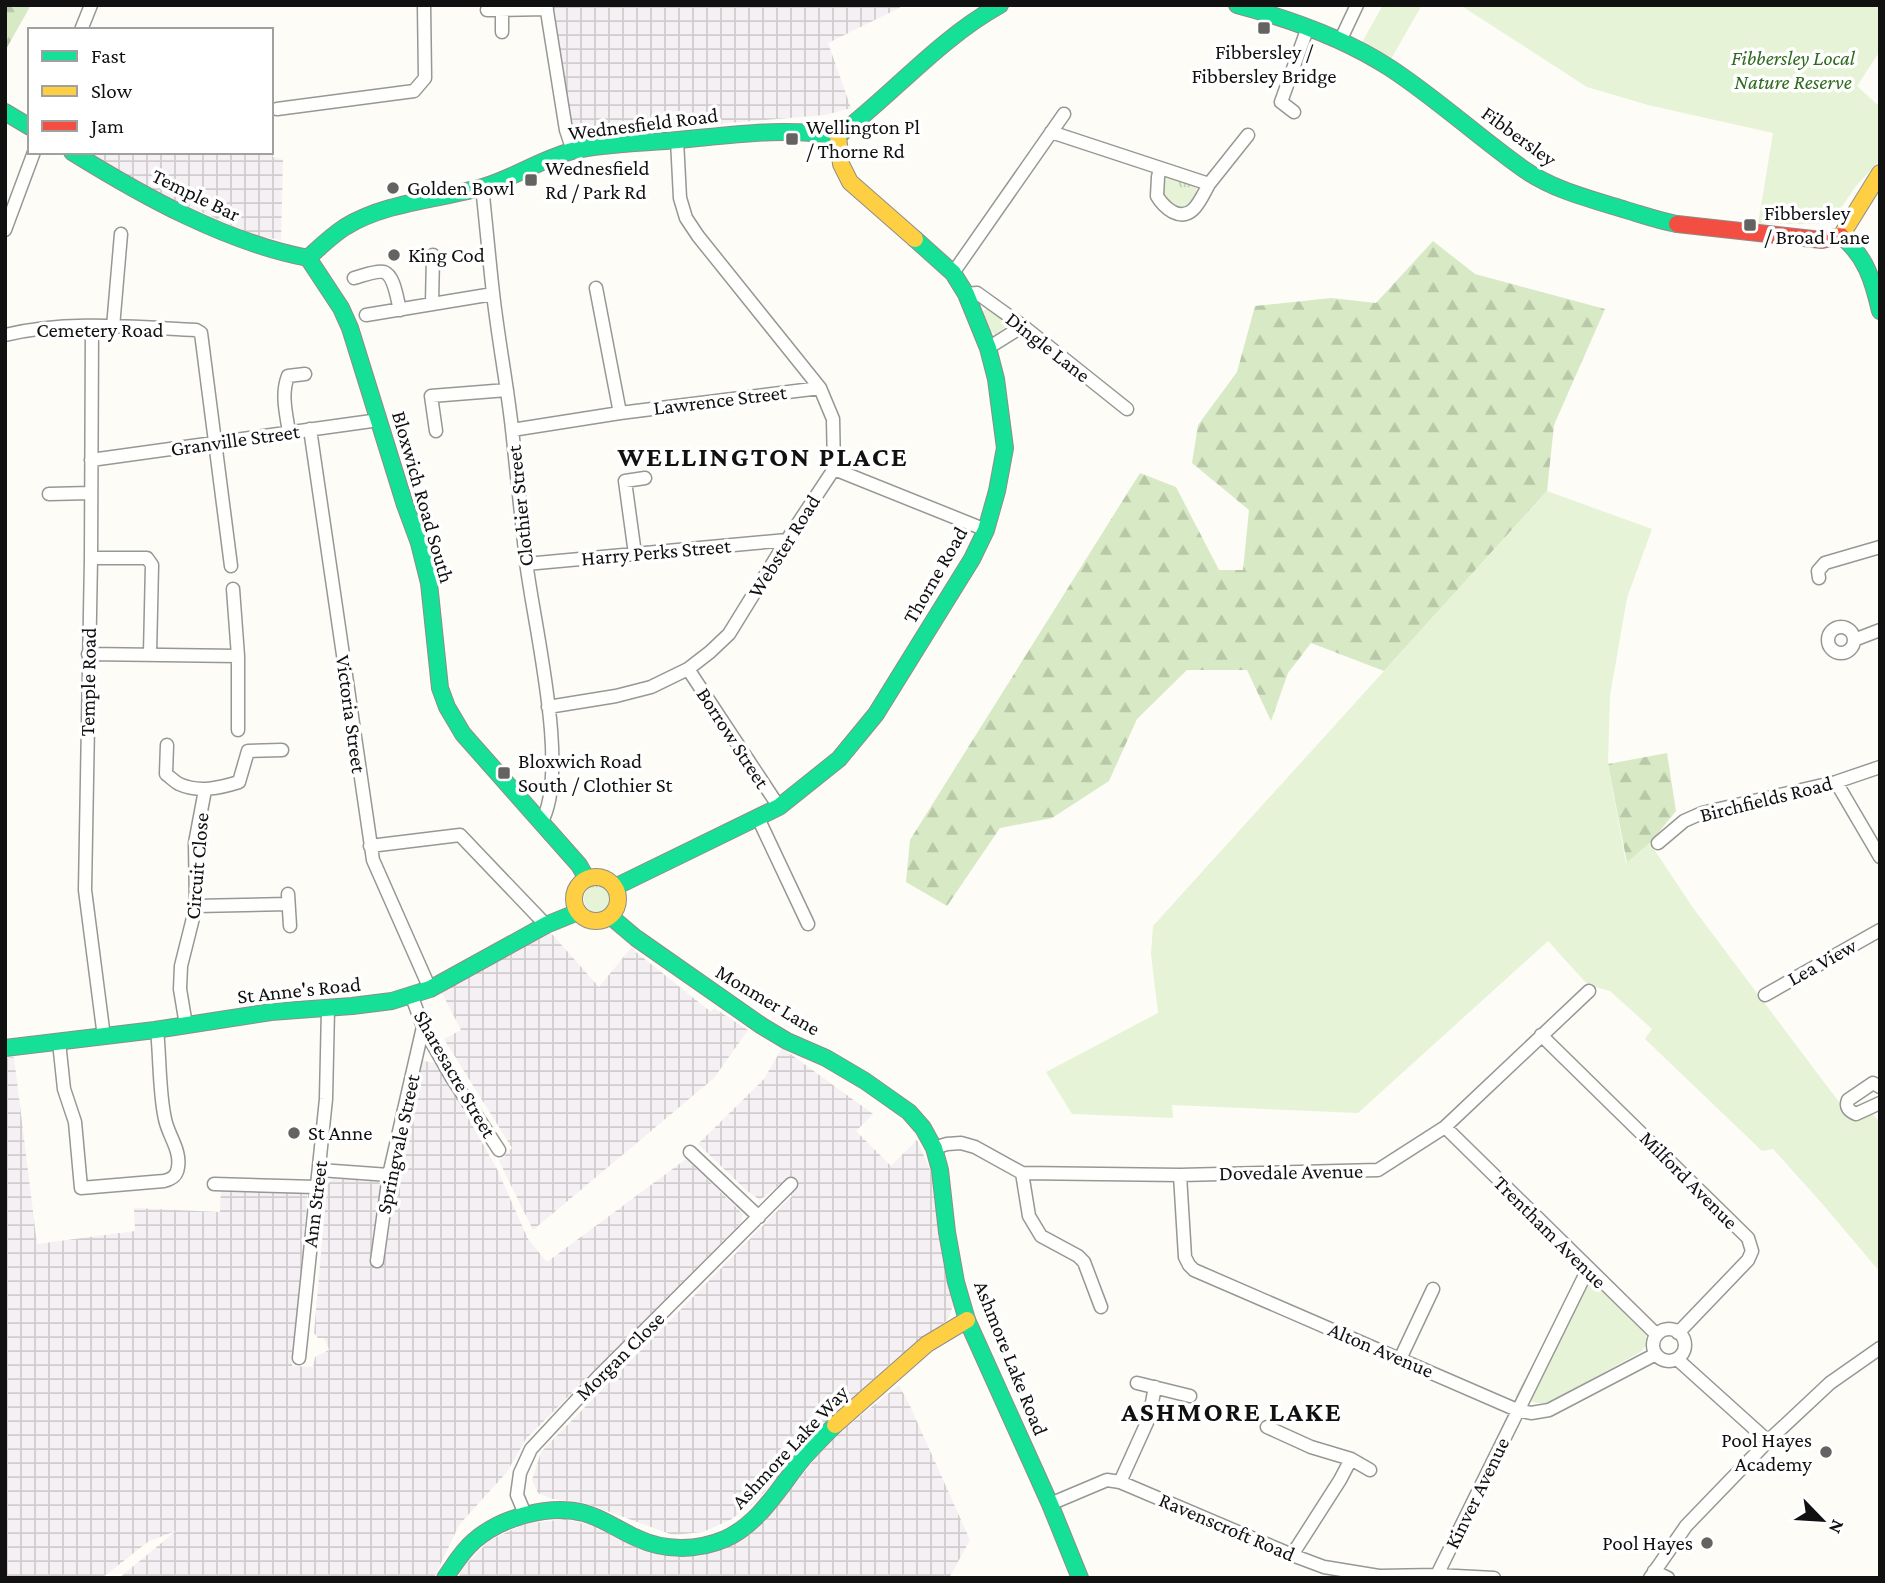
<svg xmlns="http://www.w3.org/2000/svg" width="1885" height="1583" viewBox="0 0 1885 1583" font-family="'Crimson Pro',serif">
<defs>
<pattern id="industrial-grid" width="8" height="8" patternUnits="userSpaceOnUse" patternTransform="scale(1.75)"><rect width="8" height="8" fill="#f5f0f3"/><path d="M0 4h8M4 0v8" fill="none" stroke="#d1cdcf"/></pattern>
<pattern id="grass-tufts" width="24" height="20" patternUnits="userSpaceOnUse" patternTransform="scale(1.75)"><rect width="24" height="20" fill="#e7f3d7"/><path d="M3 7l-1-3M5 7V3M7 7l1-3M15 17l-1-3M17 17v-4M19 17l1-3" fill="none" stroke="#c5cfb8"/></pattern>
<pattern id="forest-firs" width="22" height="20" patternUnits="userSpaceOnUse" patternTransform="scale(1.75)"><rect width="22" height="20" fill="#d8eac5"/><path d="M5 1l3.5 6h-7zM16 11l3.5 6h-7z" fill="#b8c8a8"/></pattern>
</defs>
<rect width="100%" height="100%" fill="#fdfcf7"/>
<path fill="url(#industrial-grid)" d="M552,5H899L901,7L828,43L851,108L825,115L573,136Z
M271,102L273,112V157L283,160L281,240L253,235L152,190L86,152H271Z
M551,933L599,987L631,948L711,1012L714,1008L748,1030L714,1078L533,1230L499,1161L512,1148L444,1039L461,1030L441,991Z
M782,1048L873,1114L856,1131L891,1166L917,1140L932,1174L938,1225L953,1305L948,1320L919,1340L881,1372L802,1446L779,1476L754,1503L730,1520L703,1532L673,1535L585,1503L552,1499L538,1493L532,1480L541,1452L792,1196L778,1186L760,1200L746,1190L698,1144L764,1079Z
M14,1057L37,1244L135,1231L134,1208L220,1212L221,1188L308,1191L292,1366L313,1367L315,1357L329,1350L324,1338H318L314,1333L327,1185L333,1178L379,1182L382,1184L379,1195L371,1262L384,1264L398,1170L420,1060L438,1064L497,1169L528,1239L547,1262L686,1159L743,1214L741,1223L526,1439L507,1472L459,1525L434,1578H119L176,1531L149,1541L102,1578H8L5,1575V1058Z
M899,1385L910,1406L970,1540L949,1578H458L463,1567L490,1540L525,1524L565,1519L602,1528L641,1547L698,1557L739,1541L765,1521L830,1440Z"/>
<path fill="url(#grass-tufts)" d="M1166,177H1170L1196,186C1198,197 1195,202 1186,208L1178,206L1163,196L1161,185Z
M987,308L1008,325L995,335L990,330L982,312Z
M584 899a14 14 0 1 1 28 0a14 14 0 1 1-28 0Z"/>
<path fill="url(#forest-firs)" d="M5,5H31L5,51Z
M1433,241L1475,274L1605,309L1554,425L1547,491L1384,671L1311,643L1288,673L1271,721L1247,670H1187L1137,719L1109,781L1052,818L1000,828L947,906L906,882L910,840L1140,473L1176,487L1219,570H1243L1249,510L1192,463L1198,425L1237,372L1255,306L1331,298L1376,303Z
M1667,753L1676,811L1650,843L1627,863L1608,764Z"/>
<path fill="#e7f3d7" d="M1383,5H1422L1391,59L1361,44Z
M1460,5H1880V51L1857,86L1880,107V160L1856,186L1837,214L1818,224H1758L1773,133L1648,105L1587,87Z
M1547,491L1652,529L1627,598L1610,696L1608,764L1626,863L1650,843L1693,908L1854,1122L1869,1111L1880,1122V1272L1819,1200L1773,1149L1762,1151L1645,1039L1652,1029L1610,991L1588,985L1548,941L1358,1113L1172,1105L1173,1118L1072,1114L1046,1072L1158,1013L1151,954L1153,926Z
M1582,1272L1646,1335V1345L1642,1351L1549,1403H1537L1515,1397Z"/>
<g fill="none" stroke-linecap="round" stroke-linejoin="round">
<defs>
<path id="street" d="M546,5L566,130L573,151
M487,10L547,9
M502,10V32
M81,30L91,5
M1340,41L1357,5
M277,109L414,91L425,78L424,5
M1294,112L1281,102L1308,27
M1051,132L1209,184L1248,135
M1160,168L1158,177L1157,196C1161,203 1166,208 1173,212C1193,222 1201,198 1209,184
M482,187C486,222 489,258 493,293C498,338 507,384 512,429C517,473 521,517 526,561C533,622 571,772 541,823
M5,230L34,152
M953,273L1064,114
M354,278C362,276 376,270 384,272C395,276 397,300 400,310
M596,288L620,413
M966,294L977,293L1023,326L1127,409
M432,304L433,255
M366,315L493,294
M92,326L91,558L85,890L104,1037
M113,327L121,234
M5,335C67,320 133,327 196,330L201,333L231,566
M988,348L1023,326
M310,429L373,860L430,989
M512,430L620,413L820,388
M436,431L431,396L507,390
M289,432C286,413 281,394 288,376L305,374
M91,460L379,420
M834,469L986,530
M49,494L90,493
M635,554L625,481L645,478
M91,558H147L152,565L150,654
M526,564L787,540
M1819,578L1818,571L1825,563L1880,547
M233,589L238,656V730
M1828 640a13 13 0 1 1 26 0a13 13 0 1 1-26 0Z
M1854,640L1880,630
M88,654L238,656
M688,669L779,807
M548,707L616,696L651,687L688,669L710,652L729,634L787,540L834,469L833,419L820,388L698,236L686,218L680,198L677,140
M167,745L166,774C170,777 175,782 179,784C199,793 220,788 239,782L248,751L282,750
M1836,782L1880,857
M758,818L808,924
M1658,843L1684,821L1702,813L1836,782L1880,767
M370,846L460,835L546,925
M288,894L290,926
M196,906L288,904
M1765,995L1880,930
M412,997L423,1027L452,1078L499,1150
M186,1025L180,989L181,966L196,906L195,843L205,790
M1541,1035L1748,1238L1752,1251L1748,1260L1678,1333
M59,1042L64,1089L75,1122L81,1188L164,1181C172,1179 177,1176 178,1167C181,1150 168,1135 165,1119C159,1093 160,1057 157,1030
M1880,1087L1873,1083L1848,1100C1845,1107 1849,1111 1856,1114L1880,1103
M1445,1127L1657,1335
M934,1148L947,1144L961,1143L975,1147L1022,1173L1180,1175L1378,1170L1445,1127L1589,991
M690,1152L759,1217
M320,1170L389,1175
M1022,1173L1029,1216L1041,1236L1078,1256L1084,1262L1101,1307
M1180,1175L1185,1257L1189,1265L1194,1270L1517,1410L1531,1413L1549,1410L1656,1354
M214,1184L316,1187
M377,1261L389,1175L423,1027
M1653 1345a16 16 0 1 1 32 0a16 16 0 1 1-32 0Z
M299,1358L326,1099L328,1009
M1400,1359L1433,1289
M1677,1359L1768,1441
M1137,1383L1190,1396
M1267,1427L1311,1447L1351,1459L1370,1470
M1120,1482L1149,1418L1155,1387
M1050,1504L1107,1480L1120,1482L1292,1555L1324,1567L1379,1576L1437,1575L1494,1578
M525,1514L517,1495L520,1473L531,1449L597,1378L791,1184
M1292,1555L1340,1480L1351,1459
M1654,1571L1668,1578
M1437,1575L1584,1277L1589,1270
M1650,1578L1686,1526L1768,1441L1830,1383L1880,1348"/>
<path id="fast" d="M1237,5C1290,19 1344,38 1390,68C1436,98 1477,136 1522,168C1553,190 1590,199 1626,210C1643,215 1660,221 1677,224
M5,112L30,127
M838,136C893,94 939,39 1000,5
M72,152C143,196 225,242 308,258
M1841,236C1866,256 1873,281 1880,311
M308,258L341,308L350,328L405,505L419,543L429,583L440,688L447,707L463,734L579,865L587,879
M308,258C320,247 331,236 345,227C386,202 437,200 483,187C514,178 541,159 572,151C603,143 646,143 678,140C732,135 784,127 838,136
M615,887L779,807L839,759L876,714L972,559L986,530L997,491L1005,448L996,379L988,348L966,294L953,273L915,239
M610,916L636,938L762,1026L787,1041L826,1058L865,1081L909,1112L923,1128L934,1148L940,1170L947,1232L956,1282L967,1320L1050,1504L1080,1578
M5,1048L155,1030L271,1012L352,1006L392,1001L430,989L546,925L578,912
M445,1578C454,1565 462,1551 474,1541C501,1517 550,1504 584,1513C603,1518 620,1531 637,1538C664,1551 697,1551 725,1539C761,1523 781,1484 805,1456C815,1445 825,1435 835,1425"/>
<path id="slow" d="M838,136L841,164L850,182L915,239
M1841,236L1880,173
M574 899a22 22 0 1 1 44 0a22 22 0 1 1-44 0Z
M835,1425L927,1344L967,1320"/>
<path id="jam" d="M1677,224L1822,240L1841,236"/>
</defs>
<use href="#street" stroke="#979795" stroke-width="15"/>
<use href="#fast" stroke="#8e8d8b" stroke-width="18"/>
<use href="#slow" stroke="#8e8d8b" stroke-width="18"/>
<use href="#jam" stroke="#8e8d8b" stroke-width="18"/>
<use href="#street" stroke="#fffffe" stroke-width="12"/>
<use href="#fast" stroke="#16e098" stroke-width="16"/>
<use href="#slow" stroke="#ffcf43" stroke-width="16"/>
<use href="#jam" stroke="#f24e42" stroke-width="16"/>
</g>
<g fill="#646362" stroke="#fff" stroke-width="2.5">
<rect x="1257" y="21" width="14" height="14" rx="3.5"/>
<rect x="785" y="132" width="14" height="14" rx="3.5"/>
<rect x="524" y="173" width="14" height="14" rx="3.5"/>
<circle cx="393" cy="188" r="7"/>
<rect x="1743" y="218" width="14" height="14" rx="3.5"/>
<circle cx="394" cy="255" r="7"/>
<rect x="497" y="766" width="14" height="14" rx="3.5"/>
<circle cx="294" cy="1133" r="7"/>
<circle cx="1826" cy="1452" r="7"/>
<circle cx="1707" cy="1543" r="7"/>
</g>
<g text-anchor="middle" stroke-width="7" stroke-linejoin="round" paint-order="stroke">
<g font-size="21" fill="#111" stroke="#fff" text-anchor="start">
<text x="1264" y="59" text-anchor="middle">Fibbersley /<tspan x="1264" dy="24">Fibbersley Bridge</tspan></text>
<text x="806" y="134">Wellington Pl<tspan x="806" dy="24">/ Thorne Rd</tspan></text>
<text x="545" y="175">Wednesfield<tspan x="545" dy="24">Rd / Park Rd</tspan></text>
<text x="407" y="195">Golden Bowl</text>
<text x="1764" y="220">Fibbersley<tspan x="1764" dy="24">/ Broad Lane</tspan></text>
<text x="408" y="262">King Cod</text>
<text x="518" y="768">Bloxwich Road<tspan x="518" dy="24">South / Clothier St</tspan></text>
<text x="308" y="1140">St Anne</text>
<text x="1812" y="1447" text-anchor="end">Pool Hayes<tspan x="1812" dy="24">Academy</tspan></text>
<text x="1693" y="1550" text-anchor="end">Pool Hayes</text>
</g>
<g font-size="21" font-style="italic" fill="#2f6b1f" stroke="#fff">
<text x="1793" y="65">Fibbersley Local<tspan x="1793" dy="24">Nature Reserve</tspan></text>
</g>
<g font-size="21" fill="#111" stroke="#fff">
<text transform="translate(643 124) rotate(-7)" y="7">Wednesfield Road</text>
<text transform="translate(1519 136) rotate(36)" y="7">Fibbersley</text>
<text transform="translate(196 195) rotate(26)" y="7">Temple Bar</text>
<text x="100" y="337">Cemetery Road</text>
<text transform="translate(1048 347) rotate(38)" y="7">Dingle Lane</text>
<text transform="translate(720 400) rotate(-7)" y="7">Lawrence Street</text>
<text transform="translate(235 440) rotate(-8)" y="7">Granville Street</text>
<text transform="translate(423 497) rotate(74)" y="7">Bloxwich Road South</text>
<text transform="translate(520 506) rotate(-96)" y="7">Clothier Street</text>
<text transform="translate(784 546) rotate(-58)" y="7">Webster Road</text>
<text transform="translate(656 552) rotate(-5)" y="7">Harry Perks Street</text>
<text transform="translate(935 575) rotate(-60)" y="7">Thorne Road</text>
<text transform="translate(88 682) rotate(-89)" y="7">Temple Road</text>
<text transform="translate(351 714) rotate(82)" y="7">Victoria Street</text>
<text transform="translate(733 738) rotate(57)" y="7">Borrow Street</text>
<text transform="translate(1766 799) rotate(-14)" y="7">Birchfields Road</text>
<text transform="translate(197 866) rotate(-85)" y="7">Circuit Close</text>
<text transform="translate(1822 962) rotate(-29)" y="7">Lea View</text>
<text transform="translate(299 990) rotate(-6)" y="7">St Anne's Road</text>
<text transform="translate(768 1000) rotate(31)" y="7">Monmer Lane</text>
<text transform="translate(455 1074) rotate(60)" y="7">Sharesacre Street</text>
<text transform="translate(398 1144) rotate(-78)" y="7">Springvale Street</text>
<text transform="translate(1291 1172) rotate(-1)" y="7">Dovedale Avenue</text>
<text transform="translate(1689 1180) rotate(45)" y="7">Milford Avenue</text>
<text transform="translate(315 1204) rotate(-83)" y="7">Ann Street</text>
<text transform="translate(1550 1232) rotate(45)" y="7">Trentham Avenue</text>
<text transform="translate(1381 1350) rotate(23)" y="7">Alton Avenue</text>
<text transform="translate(620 1356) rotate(-45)" y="7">Morgan Close</text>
<text transform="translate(1011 1358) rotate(68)" y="7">Ashmore Lake Road</text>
<text transform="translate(790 1447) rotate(-47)" y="7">Ashmore Lake Way</text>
<text transform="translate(1477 1493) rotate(-64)" y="7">Kinver Avenue</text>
<text transform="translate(1227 1527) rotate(23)" y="7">Ravenscroft Road</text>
</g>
<g font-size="28" font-weight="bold" letter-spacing="2" fill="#111" stroke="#fff">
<text x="763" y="466">WELLINGTON PLACE</text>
<text x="1232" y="1421">ASHMORE LAKE</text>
</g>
</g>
<rect width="1885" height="1583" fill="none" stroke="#111111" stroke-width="14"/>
<rect x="28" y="28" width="245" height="126" fill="#ffffff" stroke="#a0a0a0" stroke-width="2"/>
<rect x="42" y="51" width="35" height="10" fill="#16e098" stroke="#a0a0a0" stroke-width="2"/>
<text x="91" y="63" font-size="21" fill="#111111">Fast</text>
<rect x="42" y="86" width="35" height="10" fill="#ffcf43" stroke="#a0a0a0" stroke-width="2"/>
<text x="91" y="98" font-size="21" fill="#111111">Slow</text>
<rect x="42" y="121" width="35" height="10" fill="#f24e42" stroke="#a0a0a0" stroke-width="2"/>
<text x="91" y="133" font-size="21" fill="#111111">Jam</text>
<g transform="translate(1822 1520) rotate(115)" stroke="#ffffff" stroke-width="5" paint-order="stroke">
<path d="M0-5L12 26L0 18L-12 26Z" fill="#111111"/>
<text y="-10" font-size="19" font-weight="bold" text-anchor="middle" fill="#111111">N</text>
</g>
</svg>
